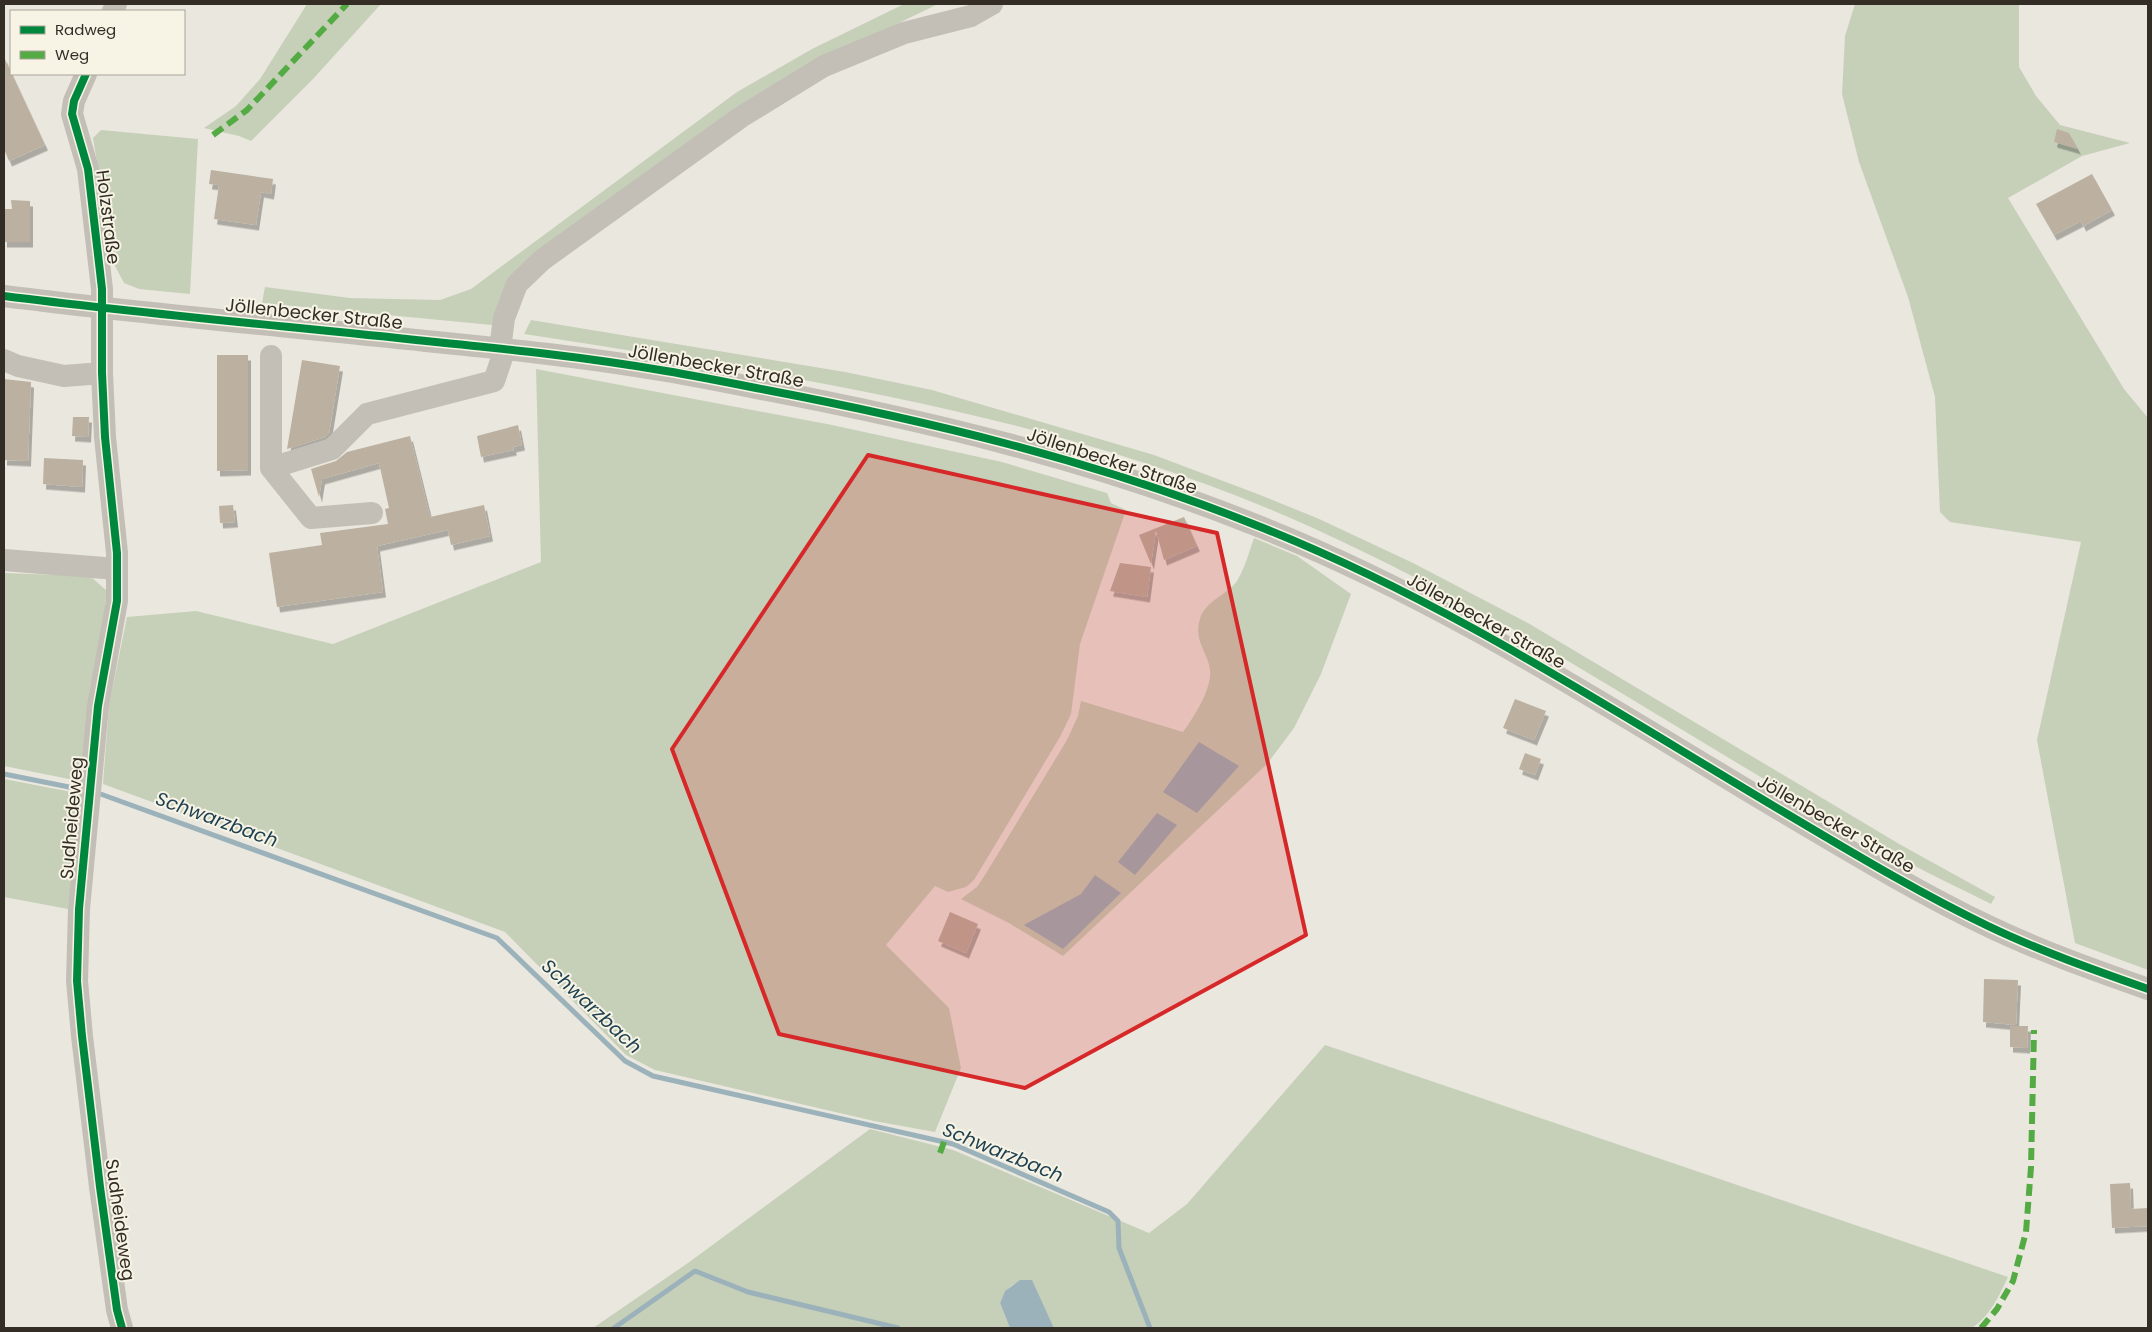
<svg xmlns="http://www.w3.org/2000/svg" width="2152" height="1332" viewBox="0 0 2152 1332" font-family="Poppins,sans-serif">
<defs>
<filter id="shadow"><feDropShadow dx="3" dy="5.5" stdDeviation="0" flood-color="#0004"/></filter>
</defs>
<rect width="100%" height="100%" fill="#eae7de"/>
<path fill="#c6d0b9" d="M307,4H381L313,79L251,141L239,136L204,128L236,106L260,79Z
M904,4H938L821,61L509,276L492,325L262,303L265,287L350,298L440,300L471,289L737,92L812,49Z
M1855,4H2019V67L2036,96L2060,125L2130,143L2082,156L2008,198L2124,389L2148,418V970L2075,943L2037,740L2081,542L1950,522L1940,512L1935,397L1908,297L1859,162L1842,94L1845,36Z
M101,130L198,139L190,294L139,289L124,283L113,262L93,138Z
M531,320L845,372L932,390L1154,455L1255,493L1317,518L1413,563L1528,623L1901,845L1995,897L1991,904C1958,887 1924,872 1891,853C1801,802 1712,748 1623,694C1589,674 1555,652 1520,633C1452,596 1383,560 1313,528C1064,415 792,376 524,334Z
M536,369L832,425L1002,462L1107,493L1111,503L1126,510L1080,644L1071,714L1060,737L974,880L966,887L948,892L935,886L886,945L949,1008L961,1068L935,1132L874,1121L655,1070L626,1055L505,932L103,784L109,705L127,617L196,611L333,644L541,562Z
M1254,538L1297,556L1351,594L1321,674L1294,728L1267,764L1063,956L1009,923L961,899L977,887L985,875L1067,740L1078,716L1081,701L1183,732C1194,717 1212,689 1210,670C1208,652 1193,641 1200,619C1205,601 1227,595 1237,581C1245,568 1249,552 1254,538Z
M4,573L90,576L107,591L84,782L4,766Z
M4,779L82,794L68,909L4,897Z
M1325,1045L2008,1277C1999,1296 1990,1316 1972,1328H1054L1031,1280C1014,1281 1006,1287 1000,1303L1010,1328H593L688,1263L870,1129L953,1150L1149,1233L1187,1204Z"/>
<path fill="#9cb2ba" d="M1199,742L1239,766L1197,813L1163,792Z
M1157,813L1177,825L1135,875L1118,862Z
M1095,875L1121,893L1063,949L1024,925L1081,894Z
M1020,1280H1032L1054,1328H1010L1000,1303L1005,1291Z"/>
<g fill="none" stroke-linecap="round" stroke-linejoin="round">
<path stroke="#9cb2ba" stroke-width="5" d="M4,774L84,790
M95,792L497,938L625,1061L653,1076L953,1144L1109,1212L1118,1221L1119,1248L1150,1328
M614,1328L695,1271L748,1292L898,1328"/>
</g>
<path fill="#bcb0a1" filter="url(#shadow)" d="M4,57L45,145L9,161L4,149Z
M2057,129L2069,133L2078,149L2054,142Z
M211,170L273,179L271,194L261,192L256,225L214,219L219,185L209,184Z
M2092,174L2112,210L2083,226L2081,221L2054,235L2036,204Z
M11,200L30,201V242H4V209H12Z
M217,355H248V470L217,471Z
M302,360L340,366L329,433L325,437L287,449Z
M4,379L31,382L28,461L4,460Z
M73,417H89L88,437L72,436Z
M518,425L522,445L513,447L514,450L481,457L477,436Z
M410,436L430,517L484,505L490,536L451,545L448,530L377,546L383,592L277,607L269,553L322,545L320,533L388,524L385,509L389,508L379,463L322,479L319,497L311,469L336,461L347,452Z
M44,458L83,460L82,487L43,484Z
M233,505L235,522L220,523L219,506Z
M1184,517L1197,546L1164,560L1156,531L1151,564L1139,535Z
M1120,563L1151,567L1147,597L1110,591Z
M1515,699L1546,711L1534,740L1503,728Z
M1525,753L1541,759L1535,775L1519,769Z
M950,912L978,924L966,953L938,941Z
M1984,979L2018,980L2016,1025L1983,1022Z
M2010,1026H2028L2027,1048L2010,1047Z
M2130,1183L2131,1209L2148,1208V1226L2112,1228L2110,1184Z"/>
<g fill="none" stroke-linecap="round" stroke-linejoin="round">
<path stroke="#c3bfb7" stroke-width="22" d="M113,11L116,4
M86,74L74,101L72,114L88,169L102,289V373L105,437L117,553V601L98,706L79,909L77,981L82,1036L100,1187L117,1310L122,1328
M4,296C144,314 285,326 426,341C506,349 586,357 666,371C696,376 726,382 756,388C925,420 1093,460 1253,524C1443,598 1613,711 1787,814C1853,853 1919,893 1988,926C2040,951 2094,970 2148,989
M500,349L504,318L517,284L542,260L741,117L824,66L904,33L971,16L992,4
M271,356V468L311,518L372,513
M4,360L18,366L64,376L102,373
M271,468L332,449L367,414L494,381L505,349
M4,560L117,569"/>
<path stroke="#54ab44" stroke-width="6" stroke-dasharray="12 6" stroke-linecap="butt" d="M213,135L247,110L347,4
M940,1153L948,1131
M1981,1328L1997,1309L2013,1281L2026,1232L2031,1167L2034,1030"/>
<defs>
<path id="cycleway" d="M86,74L74,101L72,114L88,169L102,289V373L105,437L117,553V601L98,706L79,909L77,981L82,1036L100,1187L117,1310L122,1328
M4,296C144,314 285,326 426,341C506,349 586,357 666,371C696,376 726,382 756,388C925,420 1093,460 1253,524C1443,598 1613,711 1787,814C1853,853 1919,893 1988,926C2040,951 2094,970 2148,989"/>
</defs>
<use href="#cycleway" stroke="#f7f4e5" stroke-width="11"/>
<use href="#cycleway" stroke="#00873e" stroke-width="8"/>
</g>
<path fill="#d62828" fill-opacity="0.2" stroke="#d62828" stroke-width="4" stroke-linejoin="round" d="M868,455L1217,533L1306,935L1025,1088L779,1034L672,749Z"/>
<g text-anchor="middle" stroke-width="4" stroke-linejoin="round" paint-order="stroke">
<g font-size="18" fill="#332d26" stroke="#f7f4e5">
<text transform="translate(108 217) rotate(83)" y="6">Holzstraße</text>
<text transform="translate(314 314) rotate(6)" y="6">Jöllenbecker Straße</text>
<text transform="translate(716 366) rotate(10)" y="6">Jöllenbecker Straße</text>
<text transform="translate(1112 461) rotate(18)" y="6">Jöllenbecker Straße</text>
<text transform="translate(1486 621) rotate(29)" y="6">Jöllenbecker Straße</text>
<text transform="translate(72 818) rotate(-85)" y="6">Sudheideweg</text>
<text transform="translate(1836 824) rotate(30)" y="6">Jöllenbecker Straße</text>
<text transform="translate(120 1220) rotate(82)" y="6">Sudheideweg</text>
</g>
<g font-size="19" font-style="italic" fill="#1f4151" stroke="#f7f4e5">
<text transform="translate(217 819) rotate(20)" y="7">Schwarzbach</text>
<text transform="translate(592 1006) rotate(43)" y="7">Schwarzbach</text>
<text transform="translate(1003 1152) rotate(22)" y="7">Schwarzbach</text>
</g>
</g>
<rect width="2152" height="1332" fill="none" stroke="#332d26" stroke-width="10"/>
<rect x="10" y="10" width="175" height="65" fill="#f7f4e5" stroke="#a9a499"/>
<rect x="20" y="26" width="25" height="8" fill="#00873e" stroke="#a9a499"/>
<text x="55" y="35" font-size="15" fill="#332d26">Radweg</text>
<rect x="20" y="51" width="25" height="8" fill="#54ab44" stroke="#a9a499"/>
<text x="55" y="60" font-size="15" fill="#332d26">Weg</text>
</svg>
